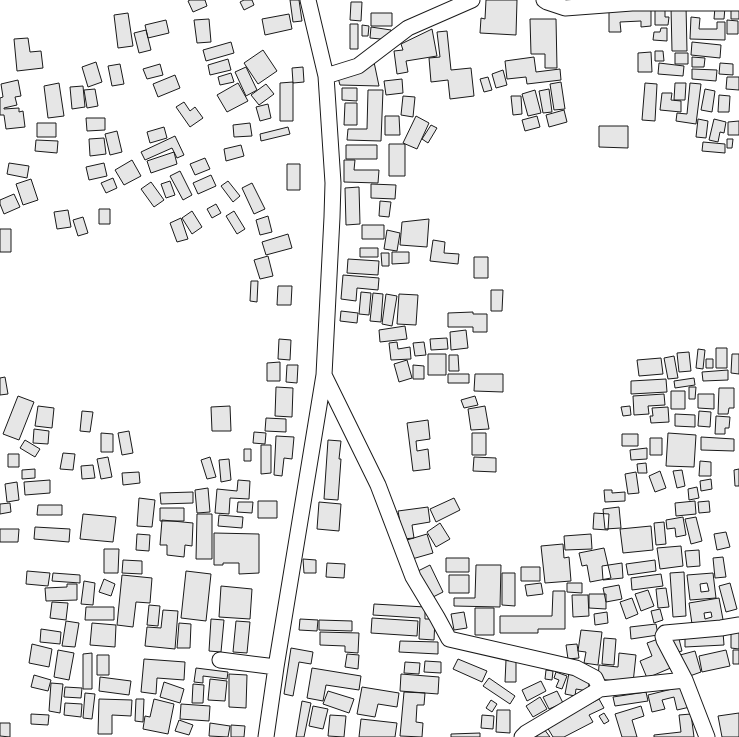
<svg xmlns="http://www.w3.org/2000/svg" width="739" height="737" viewBox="0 0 739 737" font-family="'Work Sans',sans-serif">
<rect width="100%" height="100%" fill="#fff"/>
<path fill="#e6e6e6" stroke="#1a1a1a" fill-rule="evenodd" d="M190,0H205L207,6L193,12L188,1Z
M244,0H252L254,5L244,10L240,2Z
M290,0H299L302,21L293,22Z
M486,0H517L516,35L480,33L481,18L485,19Z
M351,2H362L361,21L350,20Z
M655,6H665V17H669L668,25H655Z
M686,6L687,51H672L671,7Z
M715,7H725L724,19H714Z
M731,7H739V19H731Z
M651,8V26L641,27V21L620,22L621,32H609V9Z
M128,13L133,46L118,48L114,15Z
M371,13H392V26H371Z
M289,14L292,29L265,35L262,19Z
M691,17L700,18L699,29H717V22H725V40L690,39Z
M209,19L211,42L197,43L194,20Z
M530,19H556L557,68H545V54H531Z
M166,20L169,33L148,38L145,25Z
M727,20L738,21V34H727Z
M350,24H358V49H350Z
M362,25L369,26L368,36H362Z
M371,27L391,30V40L370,38Z
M661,28H667V41L653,40L654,32H660Z
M432,29L437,56L406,61L408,72L397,74L394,51L403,50L401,44Z
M146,30L151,50L139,53L134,33Z
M447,31L451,70L471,68L474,96L450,99L448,80L431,82L429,58L440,57L437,32Z
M28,38L30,52L41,51L43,68L17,71L14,39Z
M231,42L234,53L206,61L203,50Z
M692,42L721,45L720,58L691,55Z
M263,50L277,71L258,84L244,63Z
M655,51H663L664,61H655Z
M651,52L652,72H638V53Z
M675,53H688V64H675Z
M534,57L536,72L560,69L561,80L527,84L526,77L507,79L505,61Z
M692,57L705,58L704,67H692Z
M228,59L231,70L210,75L208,65Z
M96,62L102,82L88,87L82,67Z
M374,62L379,86L340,85L337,74Z
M659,63L684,66L683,76L658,74Z
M720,63L733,64V75L719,74Z
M120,64L124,84L112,86L108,66Z
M160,64L163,75L147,79L143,69Z
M246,67L257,90L246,96L235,72Z
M303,67L304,82L293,83L292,68Z
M692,69L717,70L716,81L692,79Z
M503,70L507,85L496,88L492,74Z
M231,73L234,82L220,85L218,77Z
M175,75L180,88L158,97L153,84Z
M488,77L492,90L484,92L480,79Z
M727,77H739V90L726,89Z
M402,79L403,93L386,95L384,81Z
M18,80L21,96L15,97L17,105L4,108V109L19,108V112L23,111L25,127L6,129L4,115H0V98L3,97L1,84Z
M293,82V121H280V83Z
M561,82L565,109L554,110L550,84Z
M59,83L64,116L48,118L44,86Z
M238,83L248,101L227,112L217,95Z
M645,83L657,84L655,121L642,120Z
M675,83H686L685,100H674Z
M690,83L701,84L696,124L676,121L677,113L687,114Z
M266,84L274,94L259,105L251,95Z
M83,86L85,107L72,109L70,87Z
M342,88H357V101L342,100Z
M95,89L98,106L87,108L84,90Z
M549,89L552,112L543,113L539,91Z
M705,89L715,91L712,112L701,110Z
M368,90H383L381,141L347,140L348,129H367Z
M535,90L541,113L528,116L522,94Z
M662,93H672L671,100L681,101V112L660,110Z
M719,95L730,96L729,112H718Z
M403,96L415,97L413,117L401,115Z
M511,96H521L522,114L513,115Z
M184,102L190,111L195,107L203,118L190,127L176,107Z
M345,103H357V125H344Z
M268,104L271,118L260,121L256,107Z
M564,110L567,122L549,127L546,115Z
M385,116H399L400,135H385Z
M416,116L429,123L417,149L403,143Z
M537,116L540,127L525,131L522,120Z
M86,118H105V130L87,131Z
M698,119L708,121L706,138L696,137Z
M714,119L726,122L724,133L720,132L718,142L709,140Z
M739,121V135H728V122Z
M37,123H56V137H37Z
M250,123L252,136L234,137L233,125Z
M431,125L437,128L428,143L422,139Z
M599,126H628V148L599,147Z
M164,127L167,138L150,143L147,132Z
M288,127L290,134L261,141L260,134Z
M117,131L122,152L110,155L105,134Z
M175,136L184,155L177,158L172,148L145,160L141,152Z
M104,138L106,154L90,156L89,139Z
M727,139H733L732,148H727Z
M36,140L58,141L57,153L35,151Z
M703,142L725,144V153L702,151Z
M389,144H405V176H389Z
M241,145L244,156L226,161L224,149Z
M346,145H377V159H346Z
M174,152L177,164L151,173L147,161Z
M205,158L210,169L195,175L190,164Z
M132,160L141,176L124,185L115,170Z
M344,160H355L354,170H379L378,183L344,182Z
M9,163L29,166L27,178L7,174Z
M104,163L107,176L89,180L86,167Z
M287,164H300V190H287Z
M180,171L192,195L183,200L170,176Z
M211,175L216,186L198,194L193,183Z
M113,178L117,188L106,193L101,183Z
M31,179L38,200L23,205L16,184Z
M170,181L175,195L166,198L161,184Z
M228,181L240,196L233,202L221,186Z
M151,182L164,200L154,207L141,189Z
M252,183L265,209L254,214L242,188Z
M371,184L396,185L395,199L371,198Z
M359,187L360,224L346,225L345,188Z
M14,194L20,207L4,214L0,204V200Z
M380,201L391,202L389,217L379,216Z
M216,204L221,213L212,218L207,209Z
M99,209H110V224H99Z
M68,210L71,227L57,229L54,212Z
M192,211L202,227L192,234L182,218Z
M234,211L245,229L237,234L226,216Z
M268,216L272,232L260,235L256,220Z
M83,217L88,233L78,236L73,220Z
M181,218L188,239L177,242L170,223Z
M429,219L427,247L400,245L402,222Z
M362,225H384V239H362Z
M0,229H11V252H0Z
M387,230L400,233L397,251L384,249Z
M288,234L292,248L266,255L262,242Z
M433,240L445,242L444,253L459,254L458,264L430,261Z
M360,248H378V257H360Z
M392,252H409V263L392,264Z
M381,253H389V266H382Z
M268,256L273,276L260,279L254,260Z
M474,257H488V278H474Z
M348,259L379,261L378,275L347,273Z
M343,275L379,278L378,290L357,288L356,301L341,299Z
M251,281H258L257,302L250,301Z
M278,286H292L291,305H277Z
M491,290H503L502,311H491Z
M361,292L371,293L369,315L359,314Z
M373,293L383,294L381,322L370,321Z
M386,294L397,296L392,326L382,324Z
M399,294L418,295L416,325L397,324Z
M341,311L358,313L357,323L340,321Z
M473,312V314H487V332H473V327H448V313Z
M405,326L407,339L380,342L379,330Z
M466,330L468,348L451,350L450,332Z
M447,338L448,349L431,350L430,339Z
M279,339L291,340L290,360L278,359Z
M397,342L398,349L410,347L411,359L391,360L389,343Z
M424,342L426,355L415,356L413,343Z
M716,348H727V368H716Z
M698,349L705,350L703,369L696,368Z
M689,352L691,371L679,372L677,353Z
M428,354H446V375H428Z
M732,354H739V374L731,373Z
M449,355H458L459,371H449Z
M674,356L678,378L668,379L664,358Z
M661,358L663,374L639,376L637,360Z
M706,359H713V368H706Z
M407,360L412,378L399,382L394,364Z
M280,362V381H267V363Z
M287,365H298L297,383L286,382Z
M413,365L424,366V379H413Z
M728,370V380L703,381L702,372Z
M448,374H469V383H448Z
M475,374H503V392L474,391Z
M5,377L8,394L0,395V378Z
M694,378L695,385L675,388L674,381Z
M666,379L667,392L631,394V381Z
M276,387L293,388L292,417L275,416Z
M689,387H696L695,399H689Z
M719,388H734V408H729L728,414H718Z
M671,391H685V409H671Z
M664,394L665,405L648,406L649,414L634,415L633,396Z
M698,394H714V409L698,408Z
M18,396L34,402L19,440L3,434Z
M475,396L478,405L464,408L461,400Z
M38,406L54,408L52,428L35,426Z
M230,406L231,431H212L211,407Z
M485,406L489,429L471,430L468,409Z
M630,406L631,415L623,416L621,407Z
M668,407L669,422L651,423L650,416H653L652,408Z
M82,411L93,412L90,432L80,431Z
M699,411L711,412L710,427L698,426Z
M675,414L695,415V427L675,426Z
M716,416L730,417L729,428H725V434H715Z
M266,418L286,419V432L265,431Z
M428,420L430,439L416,441L417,451L428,449L430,469L413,471L407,423Z
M34,429L49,431L48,444L33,443Z
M129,431L133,453L122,455L118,433Z
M254,432L266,433L265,444L253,443Z
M101,433L113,434V452H101Z
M472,433H486V455H472Z
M668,433L696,435L694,467L666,466Z
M622,434H638V446H622Z
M276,436L294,437L292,459L284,458L282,476L274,475Z
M701,437L734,439V451L701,450Z
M650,438H662V455H650Z
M25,440L40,449L35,457L20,448Z
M328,440L341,441L339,459H341L338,500L324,499Z
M261,445H271V473L261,474Z
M647,448V459L631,460L630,450Z
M244,449H251V461H244Z
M63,453L75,454L73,470L60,469Z
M8,454H19V467H8Z
M108,457L112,477L101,479L97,459Z
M210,457L216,477L207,479L201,460Z
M474,457L496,458V472L473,471Z
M229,459L231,480L221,482L219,460Z
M700,461L711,462V476H699Z
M646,463L647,473H638L637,464Z
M93,465L95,478L82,479L81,466Z
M35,469V478L22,479V470Z
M739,469V486H735L734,470Z
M682,470L685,486L677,488L673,471Z
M660,471L666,488L655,492L649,476Z
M139,472L140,483L123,485L122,473Z
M636,472L639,493L628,494L625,474Z
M711,479L712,489L701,491L700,481Z
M50,480V493L25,495L24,482Z
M238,480L250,481L249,499L230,498L229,514L215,513L217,489L237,491Z
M17,482L19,500L7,502L5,484Z
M697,487L699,498L689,500L688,489Z
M208,488L210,512L197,513L195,490Z
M604,490H612V493L625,492V501L605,502Z
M193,492V503L161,504L160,493Z
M139,498L155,500L152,527L137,526Z
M454,498L460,510L436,522L430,509Z
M258,501H277V518H258Z
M695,501L696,514L676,516L675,503Z
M709,501L710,512L699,513L698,502Z
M238,502H253L252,513L237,512Z
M319,502L341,504L339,531L317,529Z
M10,503L11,512L0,514V504Z
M38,505H62V515H37Z
M428,507L430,522L412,525L414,538L403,539L398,511Z
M619,507L621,528L605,529L603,509Z
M160,508H184V521H160Z
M594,513L609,514L608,530L593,529Z
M83,514L116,517L113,542L80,539Z
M197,514H212V559H196Z
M219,515L243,517L242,528L218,526Z
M683,517L686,535L676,537L675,528L667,529L666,520Z
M696,517L702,541L691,544L685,519Z
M162,520L193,523L192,546L185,545L184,557L167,555V545H160Z
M664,522L666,544L656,545L654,523Z
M440,523L450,539L436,547L427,532Z
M651,526L653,550L623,553L620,529Z
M35,527L70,529L69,542L34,539Z
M0,529H19L18,542H0Z
M726,532L730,547L717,550L714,534Z
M214,533L259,534V573L239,574V563H223V565H214Z
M137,534L150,535L149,551L136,550Z
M427,534L433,553L412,559L407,540Z
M591,534L592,549L565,550L564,536Z
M563,544L564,558L569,557L571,581L545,583L541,546Z
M681,546L683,566L660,569L657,548Z
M604,548L611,578L590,582L587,565L582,566L579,553Z
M104,549H119L118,573H104Z
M699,550L700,566L687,567L685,551Z
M723,557L726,577L715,578L713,558Z
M446,558H469V572H446Z
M303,559L316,560V573H304Z
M123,560L142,561V574L122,573Z
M655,560L656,571L628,575L626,564Z
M327,563L345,564L344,578L326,577Z
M622,563L623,578L603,580L602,566Z
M430,565L443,592L429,599L416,572Z
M476,565H501L500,607L454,606V598H475Z
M521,567H540V581H521Z
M27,571L50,573L48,586L26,584Z
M186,571L211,574L206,621L181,618Z
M684,572L686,616L673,617L670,573Z
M53,573L80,575V583L52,581Z
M502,573H515V606L502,605Z
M713,573L716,598L690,600L687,575ZM707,583L709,591L701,592L700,584Z
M661,574L663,586L632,590L631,578Z
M122,575L152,578L150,603L136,602L133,627L117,625Z
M449,575H469V593H449Z
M104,579L115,584L111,596L99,592Z
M84,581L95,583L93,605L81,604Z
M541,583L543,594L527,596L525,585Z
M567,583H582V593L567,592Z
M730,583L737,609L726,612L719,586Z
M67,584H77V600L46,601L45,588L67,587Z
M619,585L622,599L606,602L603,588Z
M221,586L252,589L250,619L219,617Z
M666,588L669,607L658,608L656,589Z
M648,590L654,606L641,611L635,594Z
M553,591H565V629H538V633H500V616H552Z
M589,594H606V609L589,608Z
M572,595H588L589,616L573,617Z
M632,598L638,614L626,619L620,602Z
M719,598L724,625L693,631L689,603ZM711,612L712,617L705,619L704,613Z
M52,602L68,603L66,620L50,618Z
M374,604L425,607V619H435L434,640L419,639L420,618L373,615Z
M149,605L160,606L158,626L147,625Z
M86,607H114V620H85Z
M475,608H494V635H475Z
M660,609L663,620L654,623L651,611Z
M163,610L178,611L175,649L145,646L147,627L161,628Z
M464,612L467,628L454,630L451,614Z
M607,612L608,623L595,625L594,614Z
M372,618L418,621L417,636L371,633Z
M211,619L224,620L221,652L209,651Z
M300,619L318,620L317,631L299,630Z
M319,620L352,621V631L319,630Z
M66,621L79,623L75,647L62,646Z
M236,621L250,622L247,653L233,652Z
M92,623L116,625L115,647L90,645Z
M179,623L191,624L190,648H177Z
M656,624L658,635L631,639L630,627Z
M41,629L61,632L60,644L40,642Z
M731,629H739V649L731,648Z
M581,630L602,632L598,665L584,663L586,652L578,651Z
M320,632L359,633L358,653L345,652V646L320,645Z
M723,632L724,645L685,647V635Z
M678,635L682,651L674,653L670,637Z
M604,638L616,639L614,665L602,664Z
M661,638L673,667L647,678L640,661L652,656L647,643Z
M400,641L438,642V654L399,652Z
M32,644L52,649L49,667L29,663Z
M577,644L579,658L568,659L566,645Z
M291,648L313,652L311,664L299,662L293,696L284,694Z
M58,650L74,653L69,680L54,677Z
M726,650L730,666L702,672L699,656Z
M733,650H739V664H733Z
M695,651L701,672L687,677L680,655Z
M92,653V689H83V654Z
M619,653L636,655L633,683L598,679L599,665L618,667Z
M347,654L359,655L358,669L345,667Z
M97,655H109V675H97Z
M144,659L185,662L184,680L157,678L156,694L141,692Z
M458,659L487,671L482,682L453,669Z
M506,660L516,661V682H505Z
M425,661L441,662V673L424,672Z
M405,662L420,663L419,674L404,673Z
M196,668L228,672L227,679L203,676V683L194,682Z
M312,668L361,676L359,690L326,685L323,701L307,698Z
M546,670L553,671L552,680L545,679Z
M556,672L567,676L562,689L556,687L559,680L554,678Z
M569,673L590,677L588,691L576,689L575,696L565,694Z
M229,674L247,675L246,708L229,707Z
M401,674L439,677L438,694L400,691Z
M34,675L51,680L48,691L31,687Z
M100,677L131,681L129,695L99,691Z
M489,678L515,696L510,704L483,686Z
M210,679L227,681L225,701L208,700Z
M541,681L546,691L527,701L522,690Z
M164,682L184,689L180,703L160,697Z
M51,683L63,684L60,713L49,711Z
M193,684L204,685L203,703H192Z
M684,686L690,707L677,710L674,697L662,700L665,709L652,712L648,695Z
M65,687L82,688L81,698L64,697Z
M362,687L399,693L397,707L378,704L375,717L357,714Z
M328,691L354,699L349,713L323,704Z
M557,691L563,703L549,709L543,697Z
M404,692L425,693L424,705H417L416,722L423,723L422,737L400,736Z
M646,692L648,701L615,706L613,697Z
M85,693L95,694L92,719L83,718Z
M540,697L547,709L533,717L526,706Z
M99,699L132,700L131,716L112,715V734H98Z
M136,699H144L143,722L135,721Z
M154,699L174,704L168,734L143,729L145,716L150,717Z
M599,699L604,708L589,715L593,722L564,737H553L547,727Z
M491,700L497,704L492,712L486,708Z
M302,701L311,703L304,737H296Z
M65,703L82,704L81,717L64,715Z
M181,704L210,706L209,721L180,719Z
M313,706L328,709L323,729L309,726Z
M641,706L644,716L632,720L637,737H622L615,714Z
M497,710H510V733L496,732Z
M604,713L609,721L604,724L599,716Z
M739,713V737H722L718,716Z
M31,714L49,715L48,725L31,724Z
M691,714L694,737H654V735L681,732L679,715Z
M330,715L346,716L344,737L328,736Z
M482,715L494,716L493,729L481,728Z
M361,719L397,723L395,737H359Z
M179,720L193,725L189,735L175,731Z
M0,723H10V737L0,736Z
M210,723L230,726L228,737L209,736Z
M231,725L245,726L244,737H231Z
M544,729L550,737H537L536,735Z
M480,733V737H451V734Z"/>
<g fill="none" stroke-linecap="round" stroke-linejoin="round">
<defs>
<path id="street" d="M544,0L547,2L565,8L632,3H739
M326,76L358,66L408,28L472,0
M324,375L378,485L413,577L437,617L449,639L576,668L595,678L600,689
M220,660L276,667
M266,737L276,667L324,375L332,217L333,183L326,76L308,0
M522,737L526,733L600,689L685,680
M707,737L685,680L664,640L663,636L665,633L721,628L739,625"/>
</defs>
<use href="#street" stroke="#1a1a1a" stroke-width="17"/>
<use href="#street" stroke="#fff" stroke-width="15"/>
</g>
</svg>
